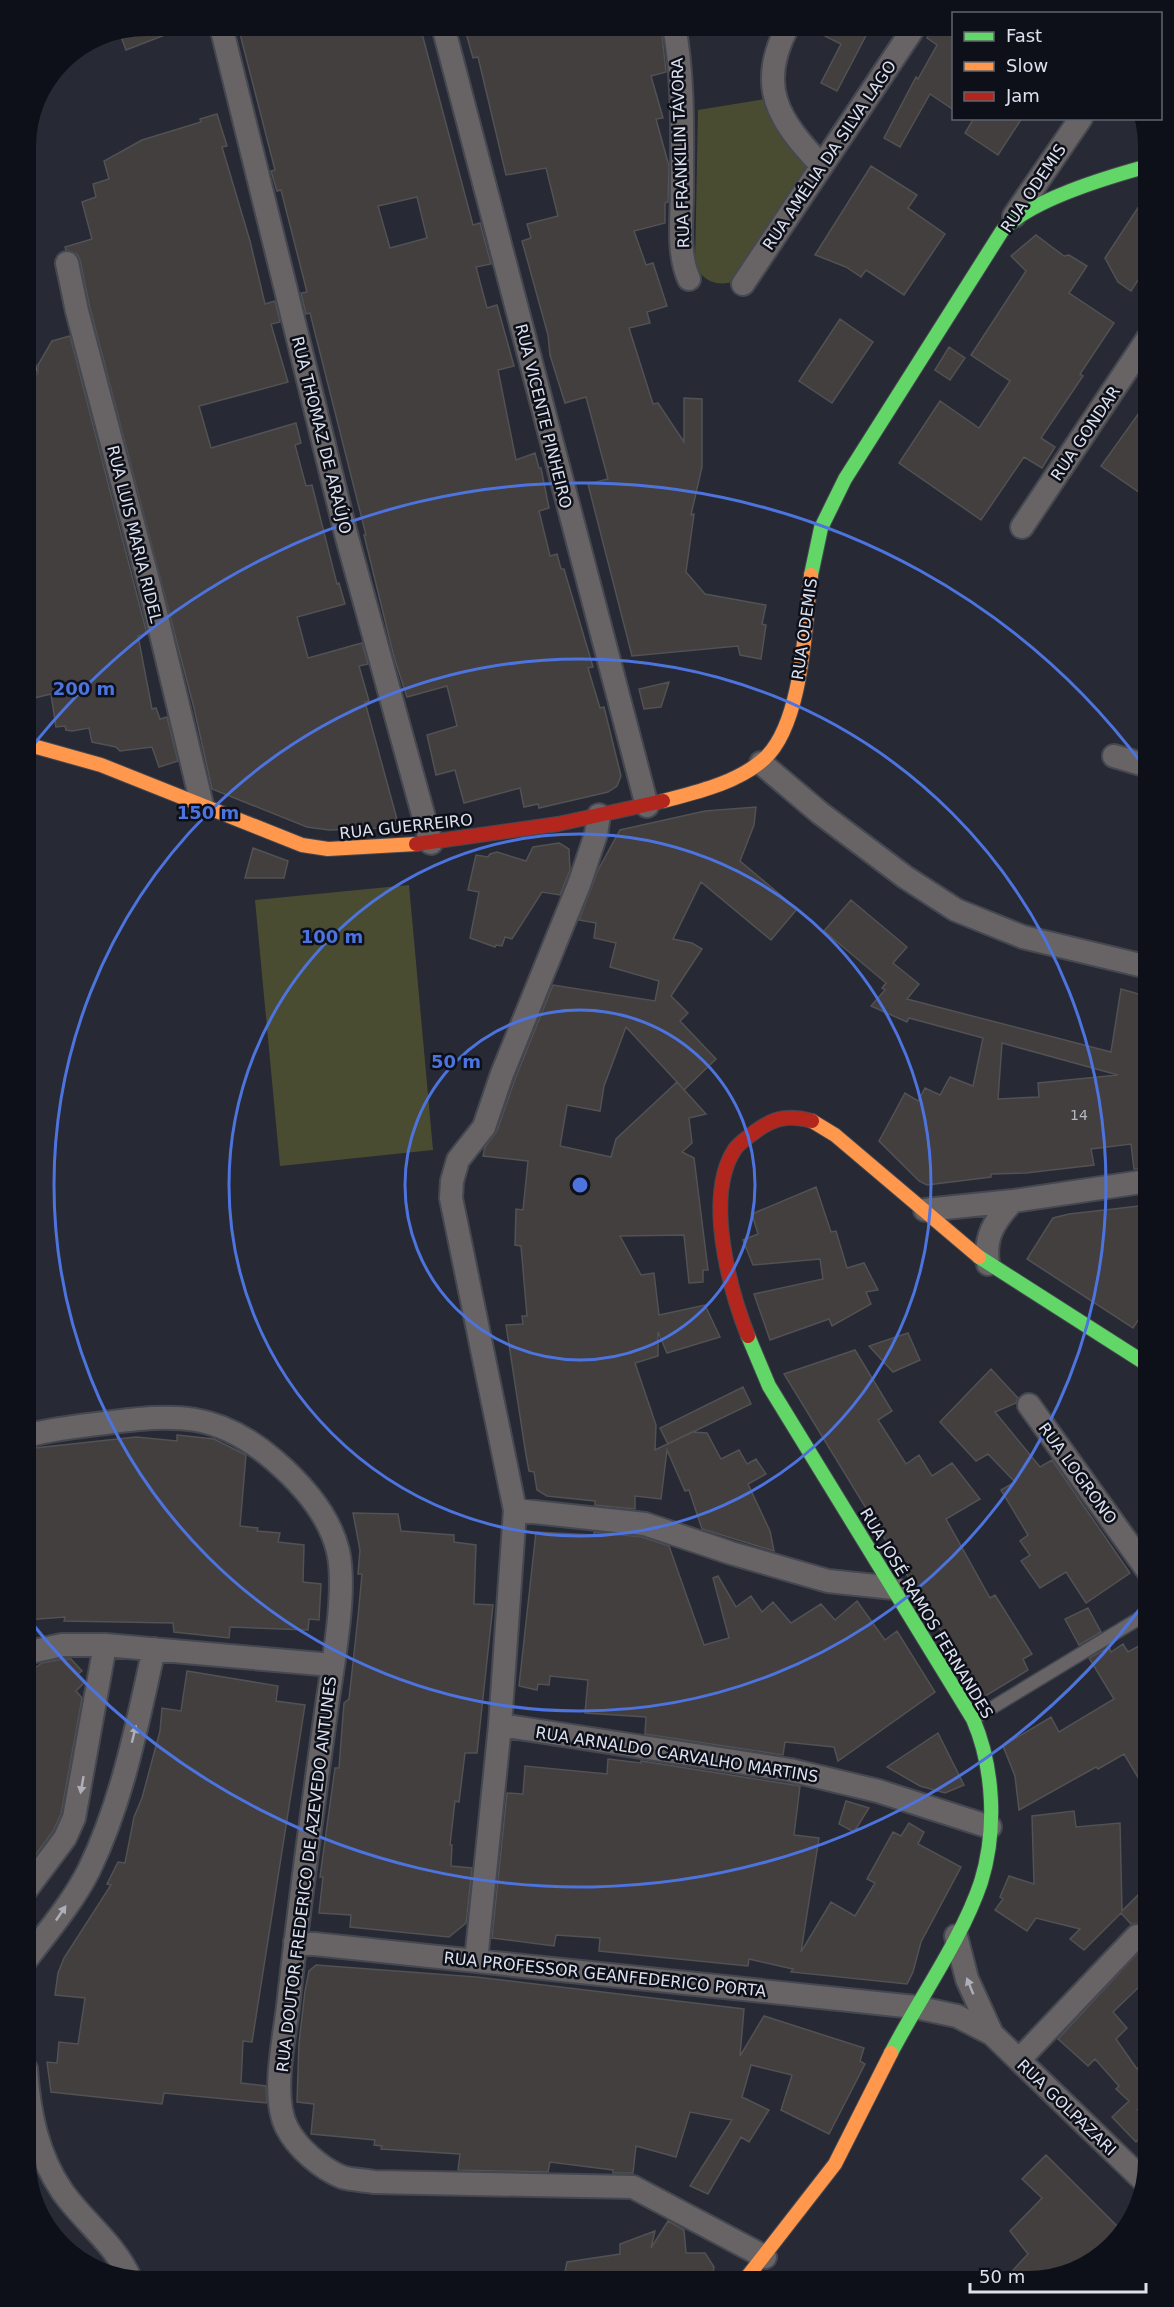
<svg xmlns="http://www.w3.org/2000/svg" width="1174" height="2307" viewBox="0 0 1174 2307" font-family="'DejaVu Sans',sans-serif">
<rect width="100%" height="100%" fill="#272a34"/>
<path fill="#4a4c31" d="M765,99L809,164L736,281C718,287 703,282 695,265L698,110Z
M409,885L433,1150L280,1166L255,900Z"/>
<path fill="#423f3e" stroke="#525153" stroke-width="1.5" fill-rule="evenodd" d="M146,26H183V28L126,50L119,31Z
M238,26H420L473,225L480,223L491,264L476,267L487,308L497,305L514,366L498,370L516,460L535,453L539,468H541L549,508L539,511L550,556L557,554L561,569H564L593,667L588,668L600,708L604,707L621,776L617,786L608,792L539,808L538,804L524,807L520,788L464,803L455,770L436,775L427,735L457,726L447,686L407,697L394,657L364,535H366L310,313L306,314L301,293L307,292L281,190L277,191L271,171L275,170ZM417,197L427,238L390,248L378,206Z
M464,26H661L666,72L651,76L663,118L656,119L669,166L668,202L665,203V223L634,231L646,265L653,263L667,306L647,312L650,323L629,328L653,404L658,403L684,442V398L702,399V467L691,515L694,514L686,572L705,594L766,605L762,624L766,625L761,659L740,655L738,646L632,656L588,484L608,479L586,397L565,403L550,355L548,335L522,241L531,238L527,224L558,216L546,168L506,175L478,57L473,58Z
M805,26H871L837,91L821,83L841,44Z
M933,26H954V110L930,94L900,147L884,138L916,77L918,79L937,45L927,38Z
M217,114L227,146L222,147L250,241L265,304L275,301L280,322L271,324L288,382L199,406L211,448L296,423L301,443L295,445L306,486L312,485L337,584L339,583L345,604L297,617L308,658L362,643L368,664L359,666L369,701L365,702L398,823L384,828L329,830L307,827L212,789L194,708L90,308L80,260L77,254L66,250L65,247L92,239L82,202L96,197L93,184L109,179L104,161L142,140L201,122L200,119Z
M974,118H1022L998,155L965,133Z
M871,166L917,195L908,208L945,234L904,295L866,270L861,277L846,267L815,255Z
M1149,191V263L1131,291L1118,282L1105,258Z
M1036,235L1064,256L1069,255L1087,266L1069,293L1114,323L1080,374L1083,376L1041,438L1055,447L1042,468L1024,457L981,520L899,463L940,401L979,428L1010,381L971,355L1026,271L1011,256Z
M840,319L873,342L832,403L799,381Z
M70,336L147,634L138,636L152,709L156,708L160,719L167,717L178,761L159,767L152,747L120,751L116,747L92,742L89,728L72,731L66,730L65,726L56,727L51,694L26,700V383L38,373V365L52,341Z
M949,347L965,358L950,380L935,370Z
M1149,399V499L1101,466Z
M669,682L661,707L644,709L639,689Z
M756,807L754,825L740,861L797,909L771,940L701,882L673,939L692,943L702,949L671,996L688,1013L680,1021L716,1059L684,1090L677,1082L706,1114L689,1118L692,1143L682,1152L694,1158L708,1270H703V1282L689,1283L684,1235L620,1236L641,1275L654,1273L659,1315L705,1305L720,1337L667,1353L658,1332V1356L635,1363L656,1425L655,1450L692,1432L707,1433L721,1459L739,1450L747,1464L756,1459L766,1474L748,1484L770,1531L774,1551L702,1529L689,1490L685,1491L667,1450L661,1499L635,1496V1509L595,1505V1501L547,1496L537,1490L534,1472L529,1471L526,1455L506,1325L523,1324L522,1316H527L521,1246L515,1245L516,1209L523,1210L528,1161L483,1156L485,1147L497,1131L515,1079L553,985L655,1001L659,981L610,967L616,943L594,938L596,923L579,920L598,870L620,830L705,811ZM626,1027L677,1082L616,1139L611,1157L560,1146L567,1105L600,1111L604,1086Z
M559,843L569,849L570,870L560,895L542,892L512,939L505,937L502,946L496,945L495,947L470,938L479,892L468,890L476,855L488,857L490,854L497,852L526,861L533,847Z
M253,848L288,861L284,878H245Z
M851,900L907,947L893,963L919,984L907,999L1111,1052L1121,989L1149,997L1148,1168L1134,1169L1131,1144L1091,1149L1094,1165L1026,1173L991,1174V1177L927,1185L919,1181L879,1141L905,1093L918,1101L925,1088L940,1095L950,1077L973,1086L983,1038L909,1018L907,1022L871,1006L885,990L882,988L886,983L824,931ZM1002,1043L1118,1075L1038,1083L1039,1097L998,1099Z
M816,1187L831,1232L836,1231L847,1268L864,1263L878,1290L866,1292L871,1304L832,1326L829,1319L770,1340L754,1294L823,1279L820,1259L753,1265L743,1240L758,1234L752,1214Z
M1139,1206L1148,1218V1305L1133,1328L1027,1259L1053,1218L1069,1214Z
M908,1333L920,1360L893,1372L869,1346Z
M855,1350L892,1411L878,1420L906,1464L919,1455L932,1476L952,1463L980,1499L946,1519L990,1598L995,1595L1032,1654L1023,1659L1028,1670L982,1698L784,1374Z
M991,1369L1018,1398L1016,1403L995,1412L1040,1467L1052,1460L1130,1573L1086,1603L1066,1572L1040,1588L1021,1561L1030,1555L1020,1541L1028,1535L1001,1490L1015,1482L988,1454L976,1461L940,1422Z
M743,1387L751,1404L668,1444L660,1428Z
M177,1435L214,1439L246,1455L240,1526L258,1528L257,1531L280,1533L278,1542L304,1545L303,1582L321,1584L319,1620L309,1619L308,1630L230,1627L229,1638L174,1632L173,1623L64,1621L65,1617L26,1620V1449L136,1437L177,1441Z
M353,1513L398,1514L401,1531L454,1535V1542L476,1545L474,1604L493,1605L477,1753H465L459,1802L455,1801L450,1845H452L451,1866L472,1868L466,1923L449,1937L350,1927L351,1915L319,1913L323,1877H320L335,1768H339L344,1703L349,1699L358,1617L362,1574H358L360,1550Z
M536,1532L594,1535V1532L642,1537L669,1546L704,1645L729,1638L713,1578L718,1576L736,1607L751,1596L762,1612L773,1602L791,1623L821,1604L835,1620L857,1601L885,1640L897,1631L935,1692L838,1761L834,1747L785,1742L783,1755L645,1734L646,1717L585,1713L588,1680L550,1676L549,1685L538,1684L537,1690L519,1686Z
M1088,1608L1101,1632L1079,1645L1065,1619Z
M1148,1641V1794L1124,1754L1098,1769L1096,1767L1019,1810L1015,1776L1003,1746L1051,1717L1059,1732L1114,1699L1089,1658L1109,1647L1111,1652L1123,1644L1128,1652Z
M63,1659H71L82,1671L78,1674L85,1682L76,1691L82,1698L61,1814L53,1831L26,1868V1674L42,1663Z
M187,1671L278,1686L276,1701L305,1705L252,2042L243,2041L241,2083L266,2086L267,2103L164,2093L162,2104L51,2092L47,2062L57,2063L59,2042L78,2044L85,1998L55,1995L58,1973L64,1958L111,1885L107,1884L118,1862L125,1863L134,1817L142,1798L160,1731L162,1708L181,1711Z
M938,1733L964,1785L945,1793L920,1786L887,1767Z
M608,1759L641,1763V1761L800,1786L794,1835L819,1838L801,1952L831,1902L855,1916L875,1883L867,1879L893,1832L901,1836L909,1823L924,1832L918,1844L961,1867L921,1942L913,1972L907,1984L791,1972L793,1969L749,1959L748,1966L599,1951L600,1938L556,1935L554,1946L492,1938L507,1793L523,1794L525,1766L607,1774Z
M846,1801L869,1808L854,1832L839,1824Z
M1074,1811L1076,1827L1120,1823L1122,1911L1148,1885V1930L1141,1923L1131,1924L1121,1913L1084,1950L1070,1939L1080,1929L1036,1918L1027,1931L995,1910L1003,1899L1000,1897L1009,1876L1034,1884L1032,1816Z
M1148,1942V1997L1139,1987L1113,2012L1127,2028L1116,2039L1137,2069L1148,2058V2103L1140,2111L1137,2109L1148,2121V2130L1136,2142L1112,2117L1129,2101L1116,2089L1119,2086L1095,2059L1088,2066L1058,2039Z
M316,1965L476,1977L744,2009L740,2056L764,2016L864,2048L860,2061L865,2064L829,2134L781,2110L792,2075L751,2065L742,2097L769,2110L749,2142L741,2137L708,2194L690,2186L732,2120L690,2112L676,2157L636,2146L633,2173H613V2170L550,2162L548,2172L458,2170L460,2154L381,2149L382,2146L374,2145L375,2140L311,2134L314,2104L297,2102L299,2043L305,1991L309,1971Z
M1046,2155L1123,2232L1074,2272L1028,2282H1002L1028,2254L1010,2231L1042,2198L1022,2179Z
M668,2221L684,2230L686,2253H705L714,2267L712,2281H563L567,2262L620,2254V2244L655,2231L651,2248Z"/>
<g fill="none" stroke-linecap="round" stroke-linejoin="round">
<defs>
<path id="lane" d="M26,372L31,369
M975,1718L1148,1613"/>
<path id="street" d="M221,26L346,534L431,843
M443,26L647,806
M674,26C684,79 682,134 682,188C682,217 677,253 689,279
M788,26C756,86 778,120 821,165
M1014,216L1081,118
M67,263L77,311L150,588L202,805
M743,284L915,26
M1022,527L1148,338
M1114,756L1148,766
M761,763L820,813L905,877L956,910L1023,937L1148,967
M925,1210L1013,1201L1148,1181
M988,1264C984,1237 994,1221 1013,1201
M1029,1405L1148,1571
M26,1436C52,1429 78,1426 105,1423C175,1414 217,1411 274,1460C302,1484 329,1514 338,1551C347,1590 333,1664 327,1705C313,1805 299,1906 288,2007C284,2040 271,2098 287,2128C297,2148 322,2169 342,2177C352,2180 364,2180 374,2182L633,2187L765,2257
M515,1510L645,1524L731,1553L828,1581L894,1588
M26,1653L62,1645H105L332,1665
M500,1725L790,1770L878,1791L990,1827
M26,1890L65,1838L74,1818L105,1645
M956,1936L967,1979L992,2034
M295,1942L915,2007L957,2016L992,2034L1143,2180
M26,1960C48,1931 73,1902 89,1870C123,1800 137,1724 154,1649
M476,1961L500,1725L515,1510L451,1198L452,1181L458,1160L484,1127L502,1074L580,882L596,834L599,815
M1019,2060L1137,1936
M26,2069C29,2112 37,2154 62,2191C83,2221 115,2244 130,2278"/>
<path id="fast" d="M811,575L821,528L845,479L1002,231C1029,200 1108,177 1148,166
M979,1257L1148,1365
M748,1336L769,1386L973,1719C994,1768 997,1830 981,1882C962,1939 919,1999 891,2053"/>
<path id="slow" d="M26,744L101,765L302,845L328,849L416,844
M663,801C697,792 737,783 764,759C803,724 805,624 811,575
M812,1121L835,1135L979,1257
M744,2281L835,2164L891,2053"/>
<path id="jam" d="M416,844L558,824L663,801
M748,1336C729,1288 704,1195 735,1149C740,1142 750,1136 756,1131C775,1117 789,1115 812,1121"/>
</defs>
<use href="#lane" stroke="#454851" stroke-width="15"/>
<use href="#street" stroke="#454851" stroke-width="26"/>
<use href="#fast" stroke="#454851" stroke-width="16"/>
<use href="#slow" stroke="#454851" stroke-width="16"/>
<use href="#jam" stroke="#454851" stroke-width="16"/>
<use href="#lane" stroke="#686466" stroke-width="12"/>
<use href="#street" stroke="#686466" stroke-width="22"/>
<use href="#fast" stroke="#63d668" stroke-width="14"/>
<use href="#slow" stroke="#ff974d" stroke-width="14"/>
<use href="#jam" stroke="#b3261e" stroke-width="14"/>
</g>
<defs><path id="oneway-solid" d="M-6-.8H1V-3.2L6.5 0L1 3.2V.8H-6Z" transform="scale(1.5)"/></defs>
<g fill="#aeafb8">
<use href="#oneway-solid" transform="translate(134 1734) rotate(-76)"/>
<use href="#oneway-solid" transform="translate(82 1785) rotate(100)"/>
<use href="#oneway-solid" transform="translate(61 1913) rotate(-56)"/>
<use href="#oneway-solid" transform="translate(970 1986) rotate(-112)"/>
</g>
<g fill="none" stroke="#4d73de" stroke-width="3">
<circle cx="580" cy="1185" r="175"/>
<circle cx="580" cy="1185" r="351"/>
<circle cx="580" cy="1185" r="526"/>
<path d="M1148 1598A702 702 0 0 1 27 1617M27 753A702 702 0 0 1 1148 772"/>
</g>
<g text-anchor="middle" stroke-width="5" stroke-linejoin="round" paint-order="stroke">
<g font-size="14" fill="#b6b8c2">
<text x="1079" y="1120">14</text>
</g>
<g font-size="16" fill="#dde1ee" stroke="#0d1019">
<text transform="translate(680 153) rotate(-92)" y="6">RUA FRANKILIN TÁVORA</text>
<text transform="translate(829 155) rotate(-56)" y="6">RUA AMÉLIA DA SILVA LAGO</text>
<text transform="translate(1033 188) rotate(-56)" y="6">RUA ODEMIS</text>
<text transform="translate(544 416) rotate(76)" y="6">RUA VICENTE PINHEIRO</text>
<text transform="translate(1085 433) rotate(-56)" y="6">RUA GONDAR</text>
<text transform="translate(322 435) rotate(76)" y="6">RUA THOMAZ DE ARAÚJO</text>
<text transform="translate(135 534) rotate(76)" y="6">RUA LUIS MARIA RIDEL</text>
<text transform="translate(804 629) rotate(-82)" y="6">RUA ODEMIS</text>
<text transform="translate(406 826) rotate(-6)" y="6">RUA GUERREIRO</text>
<text transform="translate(1078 1473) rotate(54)" y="6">RUA LOGRONO</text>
<text transform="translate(927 1613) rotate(59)" y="6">RUA JOSÉ RAMOS FERNANDES</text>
<text transform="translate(677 1754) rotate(9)" y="6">RUA ARNALDO CARVALHO MARTINS</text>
<text transform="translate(306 1874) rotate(-83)" y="6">RUA DOUTOR FREDERICO DE AZEVEDO ANTUNES</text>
<text transform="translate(605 1974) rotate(6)" y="6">RUA PROFESSOR GEANFEDERICO PORTA</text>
<text transform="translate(1067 2107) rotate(44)" y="6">RUA GOLPAZARI</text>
</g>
</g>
<path d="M0 0H1174V2307H0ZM146 36H1028A110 110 0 0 1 1138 146V2161A110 110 0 0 1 1028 2271H146A110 110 0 0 1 36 2161V146A110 110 0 0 1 146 36Z" fill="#0d1019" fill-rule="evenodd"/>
<circle cx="580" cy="1185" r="9" fill="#4d73de" stroke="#0d1019" stroke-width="3"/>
<g font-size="18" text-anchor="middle" font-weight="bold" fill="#4d73de" stroke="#0d1019" stroke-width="5" stroke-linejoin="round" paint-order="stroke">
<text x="84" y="695">200 m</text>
<text x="208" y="819">150 m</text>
<text x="332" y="943">100 m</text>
<text x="456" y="1068">50 m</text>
</g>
<rect x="952" y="12" width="210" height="108" fill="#0d1019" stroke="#60646e" stroke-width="1.5"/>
<rect x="964" y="32" width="30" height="9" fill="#63d668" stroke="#60646e" stroke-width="1.5"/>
<text x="1006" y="42" font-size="18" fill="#dde1ee">Fast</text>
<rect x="964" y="62" width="30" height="9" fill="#ff974d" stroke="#60646e" stroke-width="1.5"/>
<text x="1006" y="72" font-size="18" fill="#dde1ee">Slow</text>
<rect x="964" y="92" width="30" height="9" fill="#b3261e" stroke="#60646e" stroke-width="1.5"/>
<text x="1006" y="102" font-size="18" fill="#dde1ee">Jam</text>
<path d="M970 2283v9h176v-9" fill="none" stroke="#dde1ee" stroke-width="3"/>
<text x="979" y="2283" font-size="18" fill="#dde1ee" stroke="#0d1019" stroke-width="4.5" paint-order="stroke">50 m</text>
</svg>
